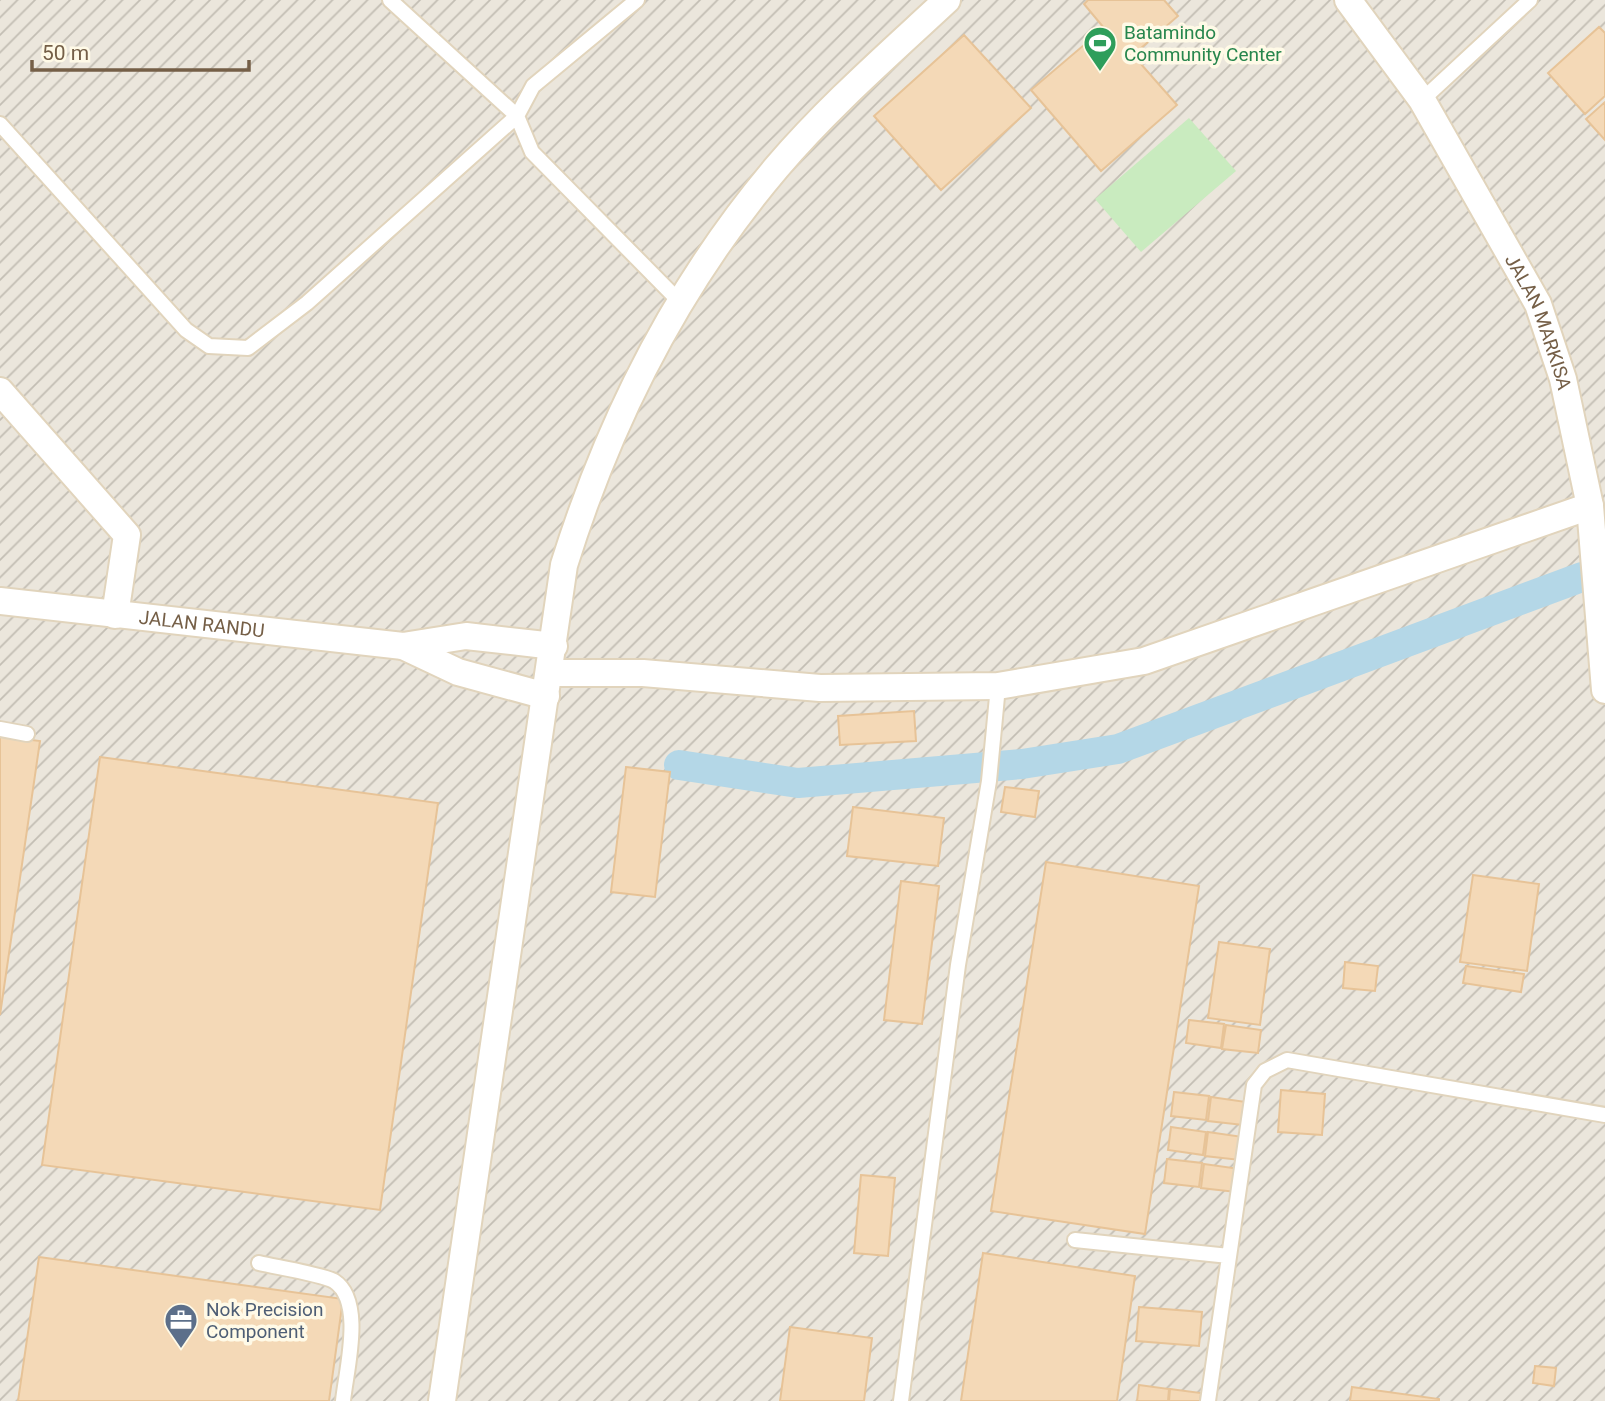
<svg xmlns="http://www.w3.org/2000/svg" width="1605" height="1401" viewBox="0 0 1605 1401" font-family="Roboto,sans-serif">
<defs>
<pattern id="industrial-furrows" width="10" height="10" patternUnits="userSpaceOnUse" patternTransform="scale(1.75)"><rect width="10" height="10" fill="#ebe6dc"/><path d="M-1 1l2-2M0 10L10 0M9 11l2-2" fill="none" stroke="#c3beb4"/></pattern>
</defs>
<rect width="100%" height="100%" fill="#fdf7e0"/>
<path fill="url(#industrial-furrows)" d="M0,0H1605V1401H0Z"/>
<path fill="#c9ebbf" d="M1189,118L1236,171L1141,252L1095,199Z"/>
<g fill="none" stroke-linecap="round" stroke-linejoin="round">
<path stroke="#b4d7e7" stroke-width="30" d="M679,765L798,783L1022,764L1118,749L1582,577"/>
</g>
<path fill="#f4d9b7" stroke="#e7c397" stroke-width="2" d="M1088,0H1164L1178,16L1133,55L1177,105L1101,171L1031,90L1104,28L1084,4Z
M1599,27L1605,33V96L1585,114L1548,73Z
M964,35L1031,108L941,190L874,116Z
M1605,102V140L1586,119Z
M914,711L916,741L840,745L838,716Z
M0,736L40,741L0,1015Z
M100,757L438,803L380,1210L42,1165Z
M626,767L670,772L655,897L611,892Z
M1005,787L1039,791L1035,817L1001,812Z
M853,807L944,818L938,866L847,856Z
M1046,862L1199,886L1145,1234L991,1211Z
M1473,875L1539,884L1527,971L1460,962Z
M901,881L939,886L922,1024L884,1020Z
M1219,942L1270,949L1260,1025L1208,1018Z
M1345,962L1378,966L1375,991L1343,988Z
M1466,966L1524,974L1521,992L1463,983Z
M1189,1020L1224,1024L1221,1048L1186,1043Z
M1226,1025L1261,1030L1258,1053L1222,1049Z
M1281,1090L1325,1094L1322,1135L1278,1132Z
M1174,1092L1209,1096L1206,1120L1171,1116Z
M1211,1097L1246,1102L1243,1125L1208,1121Z
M1171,1127L1206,1132L1203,1155L1168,1150Z
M1208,1132L1243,1137L1240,1160L1205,1156Z
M1167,1159L1202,1163L1199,1187L1164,1183Z
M1204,1164L1240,1169L1236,1192L1201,1188Z
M861,1175L895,1178L888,1256L854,1253Z
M983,1253L1135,1276L1117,1401H961Z
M39,1257L343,1299L329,1401H18Z
M1139,1307L1202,1312L1199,1346L1136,1341Z
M790,1327L872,1338L864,1401H780Z
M1535,1366L1556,1368L1554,1386L1533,1383Z
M1139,1385L1169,1389L1168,1401H1137Z
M1352,1387L1439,1399V1401H1350Z
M1170,1389L1201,1393L1200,1401H1169Z"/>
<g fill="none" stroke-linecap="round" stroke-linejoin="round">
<defs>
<path id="service" d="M637,0L533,86L517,116L532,152L680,302
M1422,100L1530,0
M0,124L186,330L209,346L248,348L307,303L517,116L390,0
M0,729L27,734
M1075,1240L1229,1256
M259,1263C276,1267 321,1274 334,1281C365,1301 346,1370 343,1401
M901,1401L958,965L989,781L998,686
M1208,1401L1254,1085L1265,1071L1287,1060L1605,1115"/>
<g id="minor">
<path id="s1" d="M1348,0L1422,100L1538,304L1563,379L1590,506L1605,690"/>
<path d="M0,391L127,535L115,615"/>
<path id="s2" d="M0,601L403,646L466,636L554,646"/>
<path d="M403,646L458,672L546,696"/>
<path d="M549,673H643L820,688L998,686L1144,661L1590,506"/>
<path d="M442,1401L564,565C610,418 677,285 777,167C828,107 889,54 947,0"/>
</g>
</defs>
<use href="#service" stroke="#e1d4bc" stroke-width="18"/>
<use href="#minor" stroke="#e1d4bc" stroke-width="30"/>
<use href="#service" stroke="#fff" stroke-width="14"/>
<use href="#minor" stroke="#fff" stroke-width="26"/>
</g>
<defs>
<symbol id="stadium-pin" viewBox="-11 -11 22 30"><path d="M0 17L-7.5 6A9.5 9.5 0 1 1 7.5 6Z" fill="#2e9e5b" stroke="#fffae7"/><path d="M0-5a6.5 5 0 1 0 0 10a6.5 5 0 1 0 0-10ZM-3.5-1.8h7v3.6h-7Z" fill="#fff"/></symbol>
<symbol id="office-pin" viewBox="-11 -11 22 30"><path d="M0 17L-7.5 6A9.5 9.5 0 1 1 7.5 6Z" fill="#5c6f8a" stroke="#fffae7"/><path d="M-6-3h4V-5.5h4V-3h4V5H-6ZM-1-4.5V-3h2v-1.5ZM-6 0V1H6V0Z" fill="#fff"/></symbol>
</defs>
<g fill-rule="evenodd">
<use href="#stadium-pin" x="1081" y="24" width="38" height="52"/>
<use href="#office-pin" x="162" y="1301" width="38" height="52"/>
</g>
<g text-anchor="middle" stroke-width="7" stroke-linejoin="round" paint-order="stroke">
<g font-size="19" fill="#27864d" stroke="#fffae7" text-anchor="start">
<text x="1124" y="39">Batamindo<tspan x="1124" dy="22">Community Center</tspan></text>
</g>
<g font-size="19" fill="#755f47" stroke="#fffae7">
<text dy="7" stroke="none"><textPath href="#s1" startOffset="376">JALAN MARKISA</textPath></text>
<text dy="7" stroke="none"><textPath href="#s2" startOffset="203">JALAN RANDU</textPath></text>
</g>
<g font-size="19" fill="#4e5e75" stroke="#fffae7" text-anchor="start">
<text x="206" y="1316">Nok Precision<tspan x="206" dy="22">Component</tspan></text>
</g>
</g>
<path d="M32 60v10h217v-10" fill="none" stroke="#755f47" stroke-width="3.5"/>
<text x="42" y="60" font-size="21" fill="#755f47" stroke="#fffae7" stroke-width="5" paint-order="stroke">50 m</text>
</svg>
